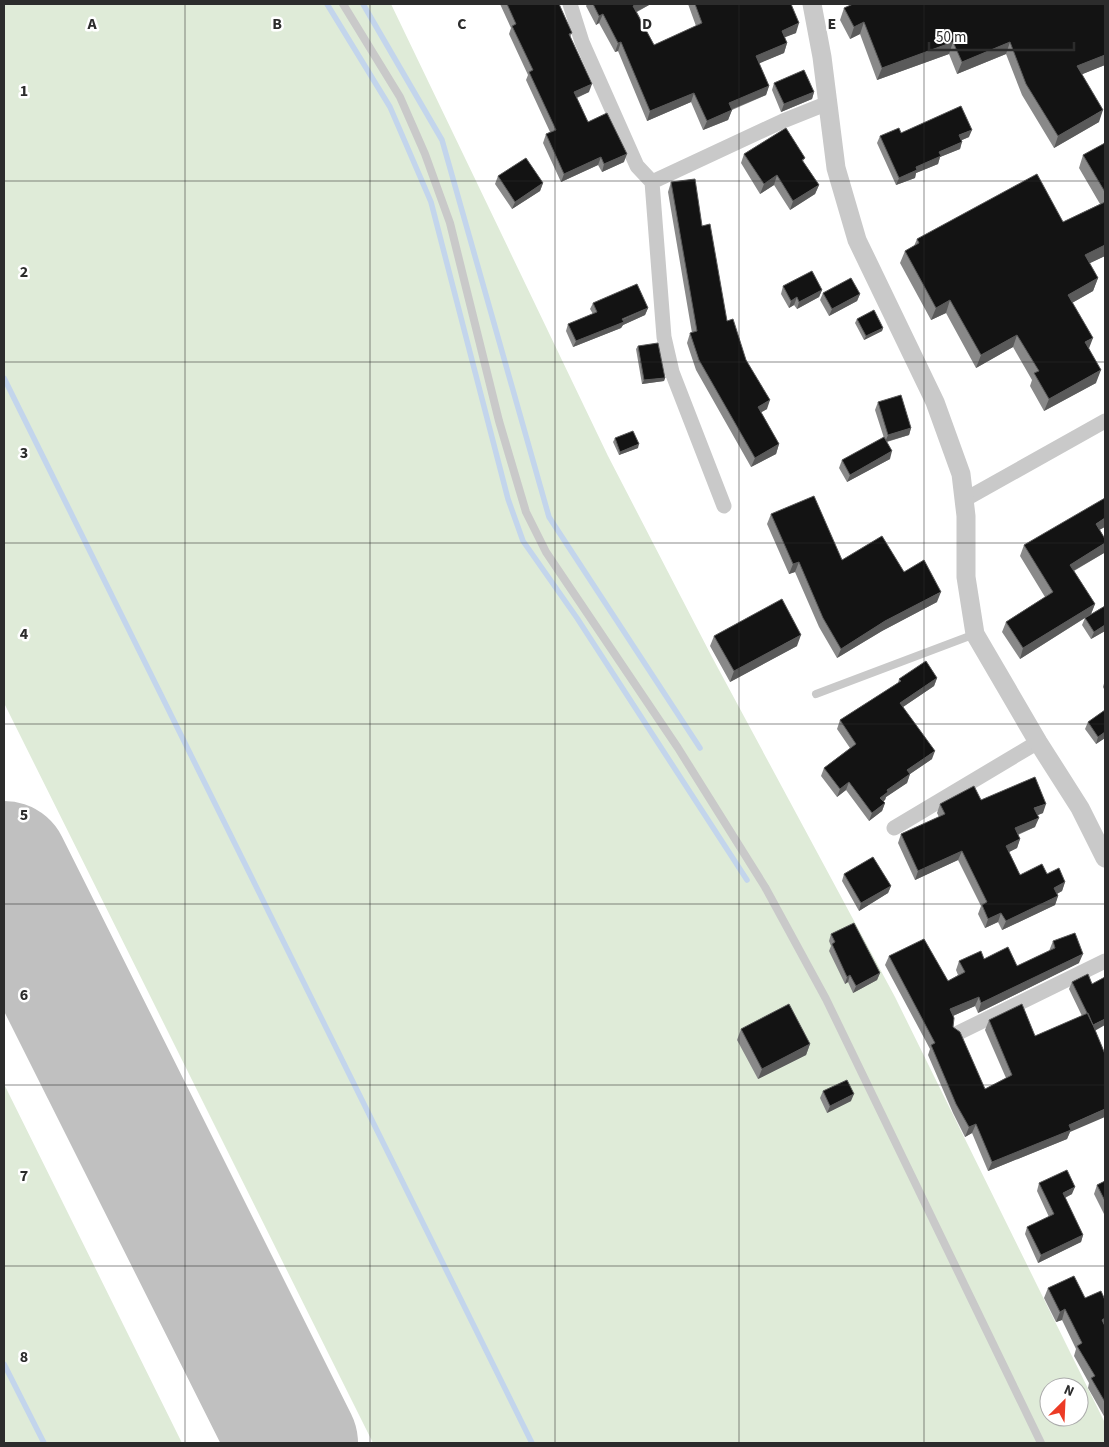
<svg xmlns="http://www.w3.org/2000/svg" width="1109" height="1447" viewBox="0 0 1109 1447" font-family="'Source Sans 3',sans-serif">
<rect width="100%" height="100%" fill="#fff"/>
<path fill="#dfebd8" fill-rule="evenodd" d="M4,4H391L608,456L712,657L895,997L1105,1423V1443H373L4,703ZM1049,1387H1079V1417H1049Z
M4,1084L182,1443H4Z"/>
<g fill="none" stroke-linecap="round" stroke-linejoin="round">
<path stroke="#c3d5ec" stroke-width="5.5" d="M327,4L390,107L431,202L508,499L523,541L577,618L747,880
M363,4L442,140L549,517L700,748
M4,378L532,1443
M4,1364L44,1443"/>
<path stroke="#c0c0c0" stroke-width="130" d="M4,866L293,1443"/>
<path stroke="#c9c9c9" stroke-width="8" d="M343,4L400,97L425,154L450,223L499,421L526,512L546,552L678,748L765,887L826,999L1041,1443
M816,694L975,634"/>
<path stroke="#c9c9c9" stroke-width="15" d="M570,4L582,42L637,166L652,182L664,337L672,372L724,506
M652,182L783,121L828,103
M964,500L1105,421
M894,828L1038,742
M958,1033L1105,961"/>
<path stroke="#c9c9c9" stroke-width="19" d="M812,4L822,57L836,168L857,240L935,402L961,474L966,516V577L975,634L1038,742L1080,808L1105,858"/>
</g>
<path fill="#898989" d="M500,4H559L572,33L570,37L589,92L577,98L588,122L624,162L602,172L598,165L561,182L543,143L546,134L550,132L526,80L528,75L509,34L511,28Z
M587,4H650L649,5L637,12L654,45L696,26L688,4H791L796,33L784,37L787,43L784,53L759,63L769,86L766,95L732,110L728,120L703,130L691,102L647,121L618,51L615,52L599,23L596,25L586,6Z
M1105,4V65L1082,74L1099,122L1054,148L1022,95L1006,54L957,74L949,54L877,80L860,34L850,39L840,20L844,8Z
M774,83L814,92L812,99L781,112L772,90Z
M901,133L969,137L962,140L960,149L940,157L938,164L916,173L915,178L896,185L877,143L880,136Z
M1105,143V256L1089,263L1098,278L1093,291L1072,303L1089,348L1096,383L1044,411L1030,386L1032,380L1013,347L976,368L946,313L931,320L900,263L905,251L914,246L917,239L1063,222L1100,204L1079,168L1083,155Z
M744,154L805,158L803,161L819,185L815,194L790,210L774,185L760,194L741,163Z
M498,176L543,183L540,191L512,209L495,184Z
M671,182L702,226L727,321L746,360L767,409L761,412L779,444L776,454L751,467L696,370L687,343L690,333H692L668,192Z
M783,286L822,290L819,297L797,309L794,305L789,308L781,294Z
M823,293L860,294L857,301L829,316L820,300Z
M593,303L648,308L645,315L623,325L621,328L573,347L566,331L568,324L593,314L590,309Z
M857,319L883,328L882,331L864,340L855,323Z
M638,346L665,378L664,381L642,384L636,349Z
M878,402L911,428L909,435L887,442L890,459L847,482L839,468L842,460L884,438L875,410Z
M615,438L638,448L619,455L613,442Z
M771,514L842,560L904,572L937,602L882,631L837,658L819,627L795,572L789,574L767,524Z
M1100,530L1105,539V548L1104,553L1074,571L1095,604L1091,614L1105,606V631L1091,639L1082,625L1085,618L1020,659L1002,632L1006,622L1045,597L1020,556L1024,545Z
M714,636L797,646L730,682L710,646Z
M937,678L934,686L903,707L932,759L910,774L907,783L886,797L885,800L883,801L885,803L882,811L869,821L846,790L837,797L821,776L824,768L850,748L837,729L840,720L898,683L899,679Z
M1105,680V691L1103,687Z
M1105,710V738L1096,744L1085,729L1088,722Z
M981,800L1043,813L1037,815L1035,827L1018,835L1020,839L1017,848L1009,852L1020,875L1047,874L1065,882L1062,891L1057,894L1058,896L1055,905L1002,930L998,922L985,928L978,914L981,906L958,860L915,880L898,843L901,834L939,817L937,813L940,804Z
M844,874L891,886L888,893L859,911L842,881Z
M831,934L880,973L877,980L853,993L848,982L845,984L829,951L831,946L829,941Z
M1053,941L1079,963L978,1013L975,1006L953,1016V1027L985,1089L1006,1078L985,1030L989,1020L1035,1036L1082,1016L1069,989L1072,982L1088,974L1095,1030L1070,1132L1067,1139L988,1171L972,1133L965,1137L953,1113L928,1055L930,1049L885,965L889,956L948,981L958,975L956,970L959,961L984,959L1017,966L1049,951Z
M741,1029L810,1044L806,1055L758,1079L737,1040Z
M823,1091L851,1101L827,1113L820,1098Z
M1105,1181V1214H1104L1094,1194L1097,1185Z
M1039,1183L1072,1194L1065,1198L1083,1235L1081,1242L1038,1263L1025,1234L1027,1227L1049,1217L1037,1191Z
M1048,1288L1085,1298L1105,1300V1418L1088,1388L1089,1383L1074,1356L1076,1349L1062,1320L1056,1322L1044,1298Z"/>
<path fill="#5a5a5a" d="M638,4H650L649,5L630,15L633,6Z
M603,14L599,23L596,25L599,16Z
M864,22L860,34L850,39L854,27Z
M799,23L796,33L778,40L782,31Z
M621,42L618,51L615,52L618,43Z
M953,42L949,54L877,80L882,68Z
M1010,42L1006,54L957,74L962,62Z
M787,43L784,53L753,66L756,56Z
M1105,55V65L1073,78L1077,66Z
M592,84L589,92L571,100L574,92Z
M769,86L766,95L725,112L729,103Z
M814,92L812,99L781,112L784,104Z
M694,93L691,102L647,121L650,111Z
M732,110L728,120L703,130L707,121Z
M1103,110L1099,122L1054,148L1058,136Z
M972,130L969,137L957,142L959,135Z
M962,142L960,149L940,157L938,164L916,173L915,178L896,185L899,178L939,152Z
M627,154L624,162L602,172L604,164Z
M601,157L598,165L561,182L564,174Z
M777,175L774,185L760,194L764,184Z
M543,183L540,191L512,209L515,202Z
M819,185L815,194L790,210L793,201Z
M1105,245V256L1080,268L1085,255Z
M1098,278L1093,291L1063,308L1068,295Z
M822,290L819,297L797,309L799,302Z
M860,294L857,301L829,316L832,309Z
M797,297L794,305L789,308L791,301Z
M950,300L946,313L931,320L936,308Z
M648,308L645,315L623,325L621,328L573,347L576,341Z
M883,328L882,331L864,340L866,336Z
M1017,335L1013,347L976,368L981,355Z
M1093,338L1088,351L1085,342Z
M1101,370L1096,383L1044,411L1049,399Z
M665,378L664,381L642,384L644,380Z
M770,400L767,409L755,416L758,407Z
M911,428L909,435L885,442L888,435Z
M639,444L638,448L619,455L620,452Z
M779,444L776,454L751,467L755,458Z
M892,451L890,459L847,482L850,475Z
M1105,518V527L1092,534L1096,524Z
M1105,543V548L1104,553L1066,575L1070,565Z
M799,562L795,572L789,574L793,564Z
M941,592L937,602L882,631L837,658L841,649L885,621Z
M1095,604L1091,614L1020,659L1023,648Z
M1105,625V631L1091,639L1094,632Z
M801,635L797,646L730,682L734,671Z
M937,678L934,686L897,711L900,703Z
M1105,732V738L1096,744L1098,737Z
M935,751L932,759L910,774L907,783L886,797L885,800L877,806L880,798L907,770Z
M849,782L846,790L837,797L840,789Z
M885,803L882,811L869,821L872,813Z
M1046,804L1043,813L1031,818L1034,808Z
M1039,818L1035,827L1011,837L1015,828Z
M1020,839L1017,848L1003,855L1006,846Z
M962,851L958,860L915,880L918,871Z
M1065,882L1062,891L1051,897L1054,888Z
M891,886L888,893L859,911L861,903Z
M1058,896L1055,905L1002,930L1006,921Z
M1001,913L998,922L985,928L988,919Z
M1083,954L1079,963L978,1013L981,1003Z
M880,973L877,980L853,993L856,986Z
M850,975L848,982L845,984L847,977Z
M979,997L975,1006L946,1019L950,1009Z
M1105,1019V1025L1091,1033L1093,1025Z
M810,1044L806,1055L758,1079L762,1069Z
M854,1094L851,1101L827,1113L830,1106Z
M1105,1109V1117L1070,1132L1067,1139L988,1171L992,1162L1069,1125Z
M976,1124L972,1133L965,1137L969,1127Z
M1075,1187L1072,1194L1060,1200L1063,1193Z
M1083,1235L1081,1242L1038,1263L1041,1255Z
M1065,1309L1062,1320L1056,1322L1060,1312Z
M1105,1318V1327L1102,1320Z"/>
<path fill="#131313" stroke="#5a5a5a" d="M507,4H559L572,33L569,34L592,84L574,92L588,122L607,113L627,154L604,164L601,157L564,174L546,134L556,130L529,72L533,70L512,26L516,24Z
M593,4H638L633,6L654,45L702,23L695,4H791L799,23L782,31L787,43L756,56L769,86L729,103L732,110L707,121L694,93L650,111L621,42L618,43L603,14L599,16Z
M853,4H1105V55L1077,66L1103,110L1058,136L1026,84L1010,42L962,62L953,42L882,68L864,22L854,27L844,8Z
M804,70L814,92L784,104L774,83Z
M961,106L972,130L959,135L962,142L939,152L941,156L916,167L917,170L899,178L880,136L899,128L901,133Z
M786,128L805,158L802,160L819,185L793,201L777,175L764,184L744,154Z
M1105,143V192L1083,155Z
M526,158L543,183L515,202L498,176Z
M1037,174L1063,222L1105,202V245L1085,255L1098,278L1068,295L1093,338L1085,342L1101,370L1049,399L1034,373L1039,371L1017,335L981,355L950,300L936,308L905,251L919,243L917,239Z
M695,179L702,226L710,224L727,321L733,319L746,360L770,400L758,407L779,444L755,458L699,360L690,333L697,331L671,182Z
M812,271L822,290L799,302L797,297L791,301L783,286Z
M851,278L860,294L832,309L823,293Z
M637,284L648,308L622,319L624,322L576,341L568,324L597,312L593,303Z
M874,310L883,328L866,336L857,319Z
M658,343L665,378L644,380L638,346Z
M901,395L911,428L888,435L878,402Z
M633,431L639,444L620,452L615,438Z
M884,437L892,451L850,475L842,460Z
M814,496L842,560L882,536L904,572L924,560L941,592L885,621L841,649L823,618L799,562L793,564L771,514Z
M1105,498V518L1096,524L1105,539V543L1070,565L1095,604L1023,648L1006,622L1053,592L1024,545Z
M782,599L801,635L734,671L714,636Z
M1105,606V625L1094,632L1085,618Z
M926,661L937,678L900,703L935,751L907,770L910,774L887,790L888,792L880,798L885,803L872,813L849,782L840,789L824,768L856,744L840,720L901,681L899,679Z
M1105,710V732L1098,737L1088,722Z
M1035,777L1046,804L1034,808L1039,818L1015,828L1020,839L1006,846L1020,875L1042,864L1047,874L1059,868L1065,882L1054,888L1058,896L1006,921L1001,913L988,919L982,905L987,902L962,851L918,871L901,834L945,814L940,804L974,786L981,800Z
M873,857L891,886L861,903L844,874Z
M854,923L880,973L856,986L850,975L847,977L832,944L835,942L831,934Z
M1075,933L1083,954L981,1003L979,997L950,1009L954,1018L953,1027L960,1032L985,1089L1012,1075L989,1020L1022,1004L1035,1036L1088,1013L1105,1054V1109L1069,1125L1071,1130L992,1162L976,1124L969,1127L956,1104L931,1045L935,1043L889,956L924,939L948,981L965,972L959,961L981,951L984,959L1008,947L1017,966L1055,948L1053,941Z
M1088,974L1092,984L1105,977V1019L1093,1025L1072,982Z
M789,1004L810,1044L762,1069L741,1029Z
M847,1080L854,1094L830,1106L823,1091Z
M1067,1170L1075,1187L1063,1193L1083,1235L1041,1255L1027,1227L1054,1214L1039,1183Z
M1105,1181V1201L1097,1185Z
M1074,1276L1085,1298L1101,1291L1105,1300V1318L1102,1320L1105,1326V1402L1091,1378L1095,1376L1077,1346L1082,1343L1065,1309L1060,1312L1048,1288Z"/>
<path fill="none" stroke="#2c2c2c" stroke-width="1" stroke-opacity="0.55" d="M185,4V1443M370,4V1443M555,4V1443M739,4V1443M924,4V1443M4,181H1105M4,362H1105M4,543H1105M4,724H1105M4,904H1105M4,1085H1105M4,1266H1105"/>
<g font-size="16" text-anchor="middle" font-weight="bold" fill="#2c2c2c" stroke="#fff" stroke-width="5" stroke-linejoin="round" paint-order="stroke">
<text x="92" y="29">A</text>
<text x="277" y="29">B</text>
<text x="462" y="29">C</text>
<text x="647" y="29">D</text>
<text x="832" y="29">E</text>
<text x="24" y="96">1</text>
<text x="24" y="277">2</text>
<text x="24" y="458">3</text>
<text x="24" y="639">4</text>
<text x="24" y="820">5</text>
<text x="24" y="1000">6</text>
<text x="24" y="1181">7</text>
<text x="24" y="1362">8</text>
</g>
<rect width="1109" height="1447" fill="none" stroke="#2c2c2c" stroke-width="10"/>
<g transform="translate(1064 1402) rotate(24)"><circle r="24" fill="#ffffff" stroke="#ababab"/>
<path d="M0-4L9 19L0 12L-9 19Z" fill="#ec3b25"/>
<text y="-8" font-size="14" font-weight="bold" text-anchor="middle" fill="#2c2c2c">N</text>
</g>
<path d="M929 42v8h145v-8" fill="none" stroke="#2c2c2c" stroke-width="2.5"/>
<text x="936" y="42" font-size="15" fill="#2c2c2c" stroke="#ffffff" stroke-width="4" paint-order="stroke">50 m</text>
</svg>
